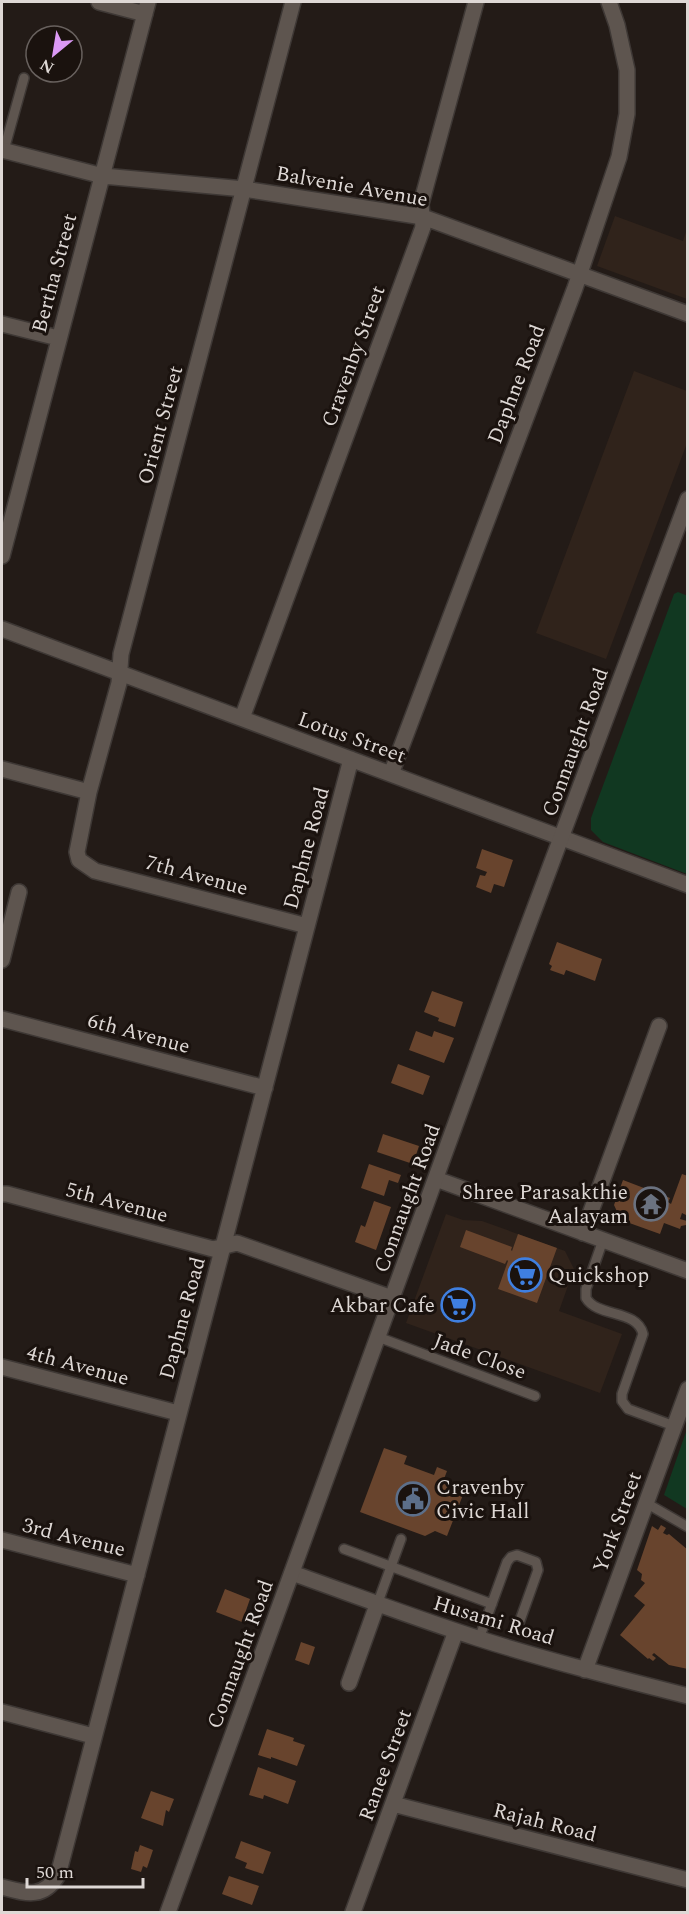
<svg xmlns="http://www.w3.org/2000/svg" width="689" height="1914" viewBox="0 0 689 1914" font-family="Spectral,serif">
<rect width="100%" height="100%" fill="#231b17"/>
<path fill="#30231b" d="M615,216L683,241L687,229V299L597,266Z
M634,371L687,391V443L606,659L536,633Z
M446,1214L463,1220L482,1221L565,1251L574,1269L559,1311L622,1334L600,1393L406,1323Z"/>
<path fill="#113821" d="M678,592L688,596L687,874L603,842L591,830V818L674,594Z
M687,1429V1509L664,1495Z"/>
<path fill="#68442d" d="M482,849L513,860L504,887L494,884L491,893L476,887L480,875L485,876L487,872L476,868Z
M557,942L602,959L595,981L566,970L564,975L550,970L552,966L549,964Z
M432,991L463,1002L455,1027L438,1021L439,1018L424,1012Z
M416,1031L432,1037L434,1031L454,1038L444,1063L409,1050Z
M398,1064L430,1076L423,1095L391,1083Z
M383,1134L419,1146L413,1164L377,1152Z
M369,1164L401,1175L398,1183L389,1180L384,1196L361,1188Z
M682,1174L688,1176V1216L682,1213L680,1219L687,1221L686,1225L681,1226L680,1229L664,1223L660,1234L621,1220L614,1205L623,1180L670,1198L668,1202L671,1204Z
M374,1201L391,1207L376,1250L355,1242L361,1225L365,1227Z
M466,1230L512,1247L511,1250L512,1251L518,1234L557,1248L537,1303L498,1289L508,1261L507,1260L505,1264L460,1247Z
M384,1448L407,1456L404,1464L434,1475L437,1467L447,1471L444,1479L466,1487L447,1536L435,1531L425,1536L360,1512Z
M661,1525L666,1528L663,1533L667,1535L669,1534L688,1550V1669L669,1665L654,1653L652,1655L656,1658L653,1661L649,1658L648,1659L620,1635L645,1605L634,1596L645,1583L641,1580L642,1574L637,1570L652,1526L658,1530Z
M225,1589L250,1599L242,1622L216,1612Z
M301,1642L315,1647L309,1665L295,1660Z
M267,1729L294,1738L293,1741L305,1745L297,1766L271,1757V1759L258,1755Z
M258,1767L296,1781L288,1804L264,1795L263,1799L249,1795Z
M151,1791L174,1799L169,1812L166,1810L163,1826L141,1818Z
M241,1841L271,1852L263,1874L245,1868L247,1863L235,1858Z
M140,1845L153,1850L147,1868L143,1866L141,1872L131,1869L135,1851L138,1852Z
M229,1876L259,1886L252,1905L222,1894Z"/>
<g fill="none" stroke-linecap="round" stroke-linejoin="round">
<defs>
<path id="service" d="M4,150L24,78
M603,1240L586,1289V1298C598,1318 637,1309 643,1334L622,1394V1401L628,1409L674,1426
M378,1337L535,1396
M646,1503L688,1527
M344,1549L492,1604
M377,1605L401,1539
M479,1639L507,1562L511,1557L517,1555L536,1562L538,1570L518,1626"/>
<path id="minor" d="M99,2L145,14
M293,2L121,654L119,683L89,792L77,852L79,860L95,871L307,926
M2,150L103,176L244,189L423,217L688,314
M2,324L58,338
M2,556L148,2
M2,629L688,885
M242,718L423,227L421,204L476,2
M2,769L89,792
M391,774L575,288L619,157L627,114V70L617,25L609,2
M2,960L19,892
M2,1019L265,1088
M436,1179L688,1271
M2,1194H7L213,1249L237,1243L392,1298
M583,1233L659,1026
M2,1367L178,1413
M2,1540L137,1575
M292,1573C354,1595 415,1618 477,1638C546,1660 617,1678 688,1696
M585,1670L688,1389
M349,1683L377,1605
M2,1712L93,1736
M393,1804L688,1880
M2,1887C25,1893 43,1900 58,1875L351,759
M353,1912L456,1631"/>
<path id="tertiary" d="M168,1912L513,966L688,499"/>
</defs>
<use href="#service" stroke="#3e3835" stroke-width="12"/>
<use href="#minor" stroke="#3e3835" stroke-width="18"/>
<use href="#tertiary" stroke="#3e3835" stroke-width="18"/>
<use href="#service" stroke="#5e554f" stroke-width="9"/>
<use href="#minor" stroke="#5e554f" stroke-width="15"/>
<use href="#tertiary" stroke="#5e554f" stroke-width="15"/>
</g>
<defs>
<symbol id="temple-ring" viewBox="-11 -11 22 22"><circle r="9.5" fill="#1a120e" stroke="#6b7280" stroke-width="1.5"/><path d="M0-6L5-2H3V0L6.5 2.5H4V6H1.5V3h-3V6H-4V2.5H-6.5L-3 0V-2H-5Z" fill="#6b7280"/></symbol>
<symbol id="supermarket-ring" viewBox="-11 -11 22 22"><circle r="9.5" fill="#1a120e" stroke="#3f7fe0" stroke-width="1.5"/><path d="M-6-5.5h2.5l.6 2H6L4.5 2H-2.5L-4.4-4H-6ZM-1.5 3.2a1.3 1.3 0 1 0 .1 0ZM3 3.2a1.3 1.3 0 1 0 .1 0Z" fill="#3f7fe0"/></symbol>
<symbol id="civic-ring" viewBox="-11 -11 22 22"><circle r="9.5" fill="#1a120e" stroke="#5c6f8a" stroke-width="1.5"/><path d="M-.6-6.5H3V-4.5H.6V-3L4-1V1h2V6H-6V1h2V-1L-.6-3ZM-1.2 2.5V6h2.4V2.5Z" fill="#5c6f8a"/></symbol>
</defs>
<g fill-rule="evenodd">
<use href="#temple-ring" x="632" y="1185" width="38" height="38"/>
<use href="#supermarket-ring" x="506" y="1256" width="38" height="38"/>
<use href="#supermarket-ring" x="439" y="1286" width="38" height="38"/>
<use href="#civic-ring" x="394" y="1480" width="38" height="38"/>
</g>
<g text-anchor="middle" stroke-width="6" stroke-linejoin="round" paint-order="stroke">
<g font-size="21" fill="#ded8d5" stroke="#1a120e">
<text transform="translate(352 186) rotate(10)" y="7">Balvenie Avenue</text>
<text transform="translate(54 273) rotate(-75)" y="7">Bertha Street</text>
<text transform="translate(353 356) rotate(-70)" y="7">Cravenby Street</text>
<text transform="translate(516 384) rotate(-69)" y="7">Daphne Road</text>
<text transform="translate(160 425) rotate(-75)" y="7">Orient Street</text>
<text transform="translate(352 737) rotate(20)" y="7">Lotus Street</text>
<text transform="translate(575 742) rotate(-70)" y="7">Connaught Road</text>
<text transform="translate(306 848) rotate(-75)" y="7">Daphne Road</text>
<text transform="translate(197 875) rotate(15)" y="7">7th Avenue</text>
<text transform="translate(139 1033) rotate(15)" y="7">6th Avenue</text>
<text transform="translate(407 1198) rotate(-70)" y="7">Connaught Road</text>
<text transform="translate(117 1202) rotate(15)" y="7">5th Avenue</text>
<text transform="translate(182 1318) rotate(-75)" y="7">Daphne Road</text>
<text transform="translate(480 1356) rotate(20)" y="7">Jade Close</text>
<text transform="translate(78 1365) rotate(15)" y="7">4th Avenue</text>
<text transform="translate(617 1522) rotate(-70)" y="7">York Street</text>
<text transform="translate(74 1537) rotate(14)" y="7">3rd Avenue</text>
<text transform="translate(494 1620) rotate(17)" y="7">Husami Road</text>
<text transform="translate(240 1654) rotate(-70)" y="7">Connaught Road</text>
<text transform="translate(385 1765) rotate(-70)" y="7">Ranee Street</text>
<text transform="translate(545 1822) rotate(14)" y="7">Rajah Road</text>
</g>
<g font-size="21" fill="#ded8d5" stroke="#1a120e" text-anchor="end">
<text x="628" y="1199">Shree Parasakthie<tspan x="628" dy="24">Aalayam</tspan></text>
<text x="548" y="1282" text-anchor="start">Quickshop</text>
<text x="435" y="1312">Akbar Cafe</text>
<text x="436" y="1494" text-anchor="start">Cravenby<tspan x="436" dy="24">Civic Hall</tspan></text>
</g>
</g>
<rect width="689" height="1914" fill="none" stroke="#ded8d5" stroke-width="6"/>
<g transform="translate(54 54) rotate(210)"><circle r="28" fill="#1a120e" stroke="#68615e" stroke-width="1.5"/>
<path d="M0-4.5L10 22L0 15L-10 22Z" fill="#db99f5"/>
<text y="-9" font-size="16" font-weight="bold" text-anchor="middle" fill="#ded8d5">N</text>
</g>
<path d="M27 1878v9h116v-9" fill="none" stroke="#ded8d5" stroke-width="3"/>
<text x="36" y="1878" font-size="18" fill="#ded8d5" stroke="#1a120e" stroke-width="4.5" paint-order="stroke">50 m</text>
</svg>
